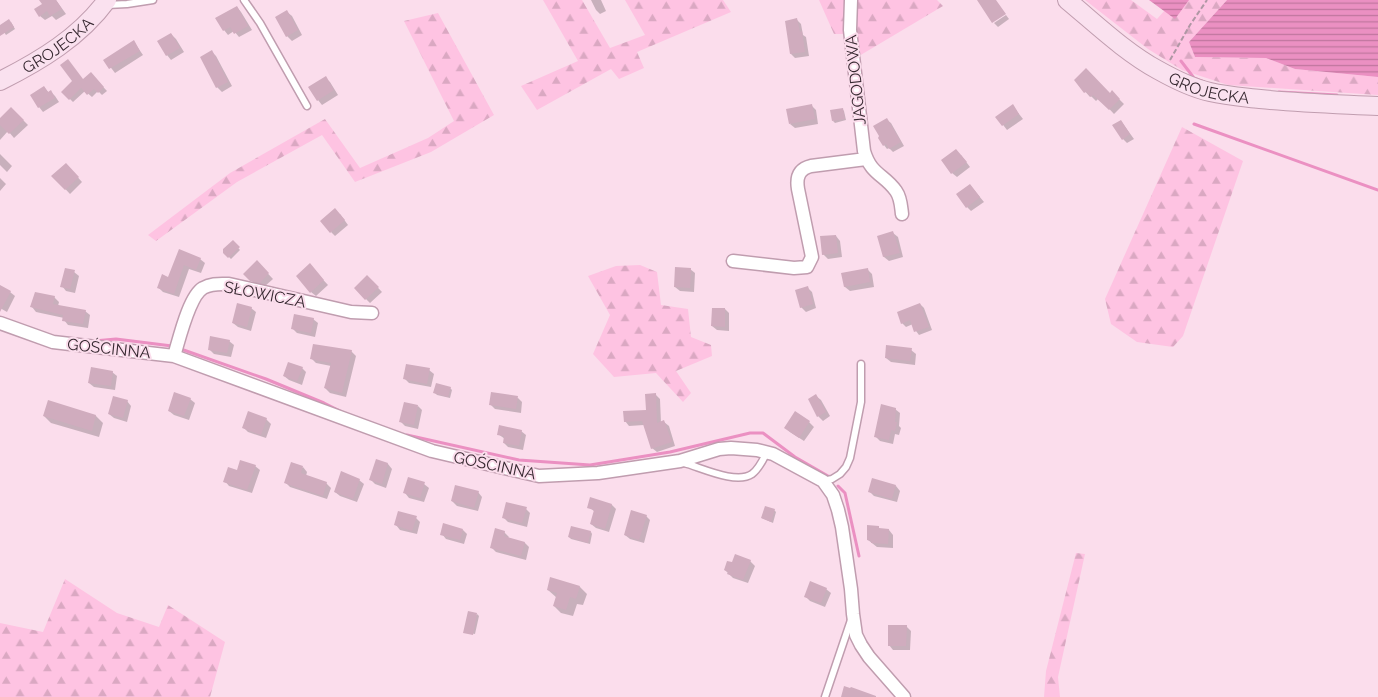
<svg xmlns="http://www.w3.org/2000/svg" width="1378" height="697" viewBox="0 0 1378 697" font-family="Raleway,sans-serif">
<defs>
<pattern id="forest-firs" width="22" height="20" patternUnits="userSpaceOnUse" patternTransform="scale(1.25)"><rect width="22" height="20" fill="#fec3e2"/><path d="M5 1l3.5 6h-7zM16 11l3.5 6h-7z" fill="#daa8c2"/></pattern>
<pattern id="water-rules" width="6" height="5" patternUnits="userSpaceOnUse" patternTransform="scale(1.25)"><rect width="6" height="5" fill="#eb90c2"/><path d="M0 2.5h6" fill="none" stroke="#bf769e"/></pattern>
</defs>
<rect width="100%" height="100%" fill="#fbddec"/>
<path fill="url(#forest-firs)" d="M543,0H582L610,48L645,35L625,0H723L731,12L637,52L644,68L619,79L611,69L537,110L521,86L578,61Z
M819,0H845L843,34H834Z
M858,0H937L943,6L859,56L856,27Z
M1085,0H1131L1157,19L1174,0H1227L1189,42L1195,57L1266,58L1295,69L1378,77V95L1228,85L1182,70L1148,49Z
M438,13L494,115L431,152L355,182L322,135L237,182L156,241L148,235L230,173L325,119L360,168L428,138L454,121L404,21Z
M1182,127L1243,161L1183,336L1173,347L1137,342L1111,324L1105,299Z
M640,265L657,272L661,305L688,309L691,337L711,345L712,356L676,371L691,393L683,402L656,373L614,377L593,354L610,315L588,276L616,266Z
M1076,553L1085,554L1058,677L1060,697H1044L1046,671Z
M65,579L117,613L159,627L168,605L225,642L210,697H0V623L43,632Z"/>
<path fill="url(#water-rules)" d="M1149,0H1189L1175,19Z
M1227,0H1378V77L1295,69L1266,58L1195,57L1189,42Z"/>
<path fill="#0003" d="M47,0H56L66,14L56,20L52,16L45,20L40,16Z
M591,0H601L606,11L600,14L596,10Z
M237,7L241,12L252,30L239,37L234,31L228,35L224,30Z
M287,12L292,16L302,35L292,41L287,36Z
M1006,15L1009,19L998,27L994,23Z
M797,20L801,24L803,35L806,37L809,56L795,58L791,54Z
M11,22L15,29L6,35L0,26Z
M171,34L176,39L184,52L171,60L167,55Z
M134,42L143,55L115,73L105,60Z
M212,52L216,56L232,86L222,92L217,87Z
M91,74L107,91L102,95L98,91L92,97L85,91L73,102L63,92L84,80Z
M325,78L330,82L338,95L322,105L318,100Z
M1075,80L1110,94L1112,92L1124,104L1114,114L1099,98L1096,101L1091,96L1090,97Z
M44,87L49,93L51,92L55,96L59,102L43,112L39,107Z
M811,105L816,110L818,124L795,128L790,124Z
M1013,106L1023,119L1007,130L997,117Z
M11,108L28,125L14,138L8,131L0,140V120Z
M842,109L844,111L846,120L835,123L833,121Z
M887,120L891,123L904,146L893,152L889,148L887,149L884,145Z
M1121,121L1134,139L1127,143L1123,139Z
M0,154L12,166L7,172L0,165Z
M961,155L970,167L957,177L952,173Z
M66,164L82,182L70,194L53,176Z
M0,178L6,184L0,191Z
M970,185L984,202L971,211L967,207Z
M340,214L348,225L335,236L331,232Z
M893,233L898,237L903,257L889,261L884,257L879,237Z
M836,236L840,241L842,257L828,259L823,254Z
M233,242L240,250L231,259L223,251Z
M180,251L200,259L205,263L201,273L189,269L179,297L163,292L158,287L169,278Z
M257,262L273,279L264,287L256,285L245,274Z
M690,269L695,273L694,292L680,291L675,287Z
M867,269L872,274L874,287L850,291L845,287L843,274Z
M314,270L328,285L316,296L311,292Z
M74,272L79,276L75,293L66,291L62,286Z
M367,276L382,292L370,303L355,288Z
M0,286L10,292L15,296L7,312L0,308Z
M807,287L812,292L816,308L806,312L801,307Z
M54,297L59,302L58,306L85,311L90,315L88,328L68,325L64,320V318L36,312L32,307Z
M920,304L924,308L932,330L919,335L916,331L913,324L906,327L902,323Z
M251,308L256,312L251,331L238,327L233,323Z
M725,309L729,313V331L717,330L712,326Z
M313,319L318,323L315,337L297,333L292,328Z
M229,341L234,345L231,357L214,354L209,349Z
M911,350L916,354L915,365L891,362L886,358Z
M351,351L356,356L346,397L330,393L325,388L331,366L316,363L311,358Z
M302,368L306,372L302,385L289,380L284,376Z
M429,370L434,374L431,387L409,383L405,379Z
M112,372L117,376L115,390L94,387L89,383Z
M450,388L452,390L450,398L437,395L435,393Z
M655,394L660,399L661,423L664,422L669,426L675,446L657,452L652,448L644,425L629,426L625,421L647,412Z
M816,396L821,400L830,416L823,421L818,416Z
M518,398L522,402L521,413L495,409L490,404Z
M190,399L195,403L189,420L174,415L169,411Z
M127,401L131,406L127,422L114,418L109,414Z
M49,402L96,416L103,423L99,437L51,423L44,416Z
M418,406L422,410L418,429L405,426L401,422Z
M895,409L900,413L899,426L901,428L899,435L895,434L893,444L880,441L876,437Z
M266,419L271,424L266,438L248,432L243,427Z
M809,422L814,427L804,441L790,432L786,428Z
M521,431L526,435L523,450L508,447L504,443L505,439L498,434Z
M377,461L388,464L392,469L386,488L375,484L371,480Z
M255,466L260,470L252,493L229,486L225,481L238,472Z
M303,467L307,472L306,476L326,483L331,488L327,499L290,487L286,483Z
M359,480L364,484L357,502L340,496L335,492Z
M424,484L429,488L424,502L409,498L405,493Z
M896,486L900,491L897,502L874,496L869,491Z
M478,492L482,497L478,511L457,506L452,501Z
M591,499L612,505L616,509L609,532L596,528L591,524L595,512L589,507Z
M526,509L530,513L527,527L508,522L503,517Z
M774,510L776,512L773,523L762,518Z
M646,516L650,520L644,543L630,539L625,535Z
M416,518L420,522L417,534L400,530L396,525Z
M463,530L467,534L464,544L446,539L442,534Z
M880,530H889L893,535V548L877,547L868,540Z
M504,532L509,537L508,538L525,543L529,547L526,560L496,552L491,547Z
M591,532L592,534L590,544L571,539L569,537Z
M750,561L755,566L748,583L733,578L725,570Z
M580,587L587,594L583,605L577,604L573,616L561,613L554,606L557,598L548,590Z
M826,589L831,593L825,607L810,601L806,597Z
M477,614L479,616L475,634L465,632Z
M906,626L911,631L910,650H893L889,645Z"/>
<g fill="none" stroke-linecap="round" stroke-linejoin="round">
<path stroke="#eb90c2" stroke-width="3" d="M1181,61L1194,78L1204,82
M1279,92L1337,95
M1194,124L1378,190
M94,341L116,339L172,346
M178,348L266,379L324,403L340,411
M407,435L519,460L590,465L670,452L750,433H763L795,457L828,476
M838,486L845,493L859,556"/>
</g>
<path fill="#d0acbe" d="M39,0H56L62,9L50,16L47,11L39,17L34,9L42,4Z
M977,0H996L1006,14L992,23Z
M237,6L248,26L234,34L230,27L223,31L215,18Z
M287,10L298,30L286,37L275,17Z
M797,18L800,32L802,31L805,52L790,54L785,21Z
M9,19L14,27L0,36V25Z
M171,33L180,48L166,56L157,41Z
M134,40L140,51L109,69L103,60Z
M212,50L228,82L216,88L200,57Z
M68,59L83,79L91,72L104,87L98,93L94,89L87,95L81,88L69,100L61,92L72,81L60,65Z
M1086,68L1110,93L1112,90L1120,99L1109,110L1093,95L1091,97L1086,92L1084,93L1074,80Z
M326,76L334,90L317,101L308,87Z
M44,86L48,92L51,90L55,98L38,108L30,95Z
M812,104L815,119L789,124L786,109Z
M1013,104L1019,114L1002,126L995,117Z
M11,107L24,120L9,134L0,125V118Z
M843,108L845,119L832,121L830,110Z
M887,118L901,142L889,149L886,144L883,146L878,138L879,136L873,126Z
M1121,120L1130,134L1122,140L1112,125Z
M956,149L967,162L951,174L941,160Z
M66,163L79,177L65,190L51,176Z
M970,184L980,197L966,208L956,194Z
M335,208L345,220L330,233L320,221Z
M893,231L900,253L883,257L877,236Z
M836,235L838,253L822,255L820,236Z
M233,240L240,247L228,258L223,253V249Z
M179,249L201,258L196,270L184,265L174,294L157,288L162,274L168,277Z
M257,260L269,273L260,283L250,281L243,274Z
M310,263L324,280L310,293L296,276Z
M675,267L691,268L690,288L674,287Z
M65,268L75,270L70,289L60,287Z
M868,268L870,282L844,287L841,273Z
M367,275L379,287L365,300L354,288Z
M0,285L11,291L0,312Z
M808,286L813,304L800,308L795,290Z
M35,292L55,296L53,304L86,310L83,324L62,321L63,315L30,307Z
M237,303L252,307L247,327L232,323Z
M920,303L929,327L914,332L910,320L901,324L897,312Z
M712,308H725V327L711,326Z
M294,314L314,318L311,333L291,329Z
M210,336L230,340L227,353L208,350Z
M313,344L352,350L342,393L324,388L331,363L310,359Z
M886,345L912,348L910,361L885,358Z
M288,362L303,367L297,381L283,376Z
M406,364L430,368L427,384L403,379Z
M91,367L113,371L111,386L88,383Z
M436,383L451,387L448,397L433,393Z
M174,392L191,398L184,416L168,411Z
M491,392L518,396L516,409L489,405Z
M656,393L657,423L664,420L672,442L651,449L642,421L624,422L623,411L646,410L645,394Z
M816,394L826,412L817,417L808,399Z
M113,396L128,400L123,418L108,414Z
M48,400L96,415L92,431L43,416Z
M404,402L418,405L414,425L399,422Z
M881,404L896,408L895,422H897L895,431L891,430L889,440L874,437Z
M248,411L267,418L261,435L242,428Z
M795,411L810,421L799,438L784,428Z
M499,425L522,430L519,446L503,443L504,436L497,435Z
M376,459L388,463L382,484L369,480Z
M240,460L256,465L247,490L223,482L228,467L237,470Z
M291,462L303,466L301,473L327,482L323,496L284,483Z
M341,471L360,479L353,499L334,492Z
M408,477L425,482L420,498L403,493Z
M872,478L896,485L892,499L868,492Z
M455,485L479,491L474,508L451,501Z
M590,497L612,504L605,529L590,524L594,510L587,508Z
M506,502L527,507L522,523L502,518Z
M765,506L775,509L771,522L761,518Z
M631,510L647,515L639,540L624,535Z
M398,511L417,516L412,531L394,525Z
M443,523L463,529L460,540L440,535Z
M867,525L879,526V528L889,529L888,544L871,543V541L867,540Z
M571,526L591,531L588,543L568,537Z
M495,528L505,531L504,536L525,542L521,556L490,548Z
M735,554L751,560L743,580L727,574L728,572L724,570L727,561L732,562Z
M550,577L580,586L576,599L570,597L566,610L553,606L557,593L547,590Z
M810,581L827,588L821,603L804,597Z
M468,611L477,613L473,635L463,633Z
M888,625H907L906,646H888Z
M844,686L850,688L851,687L876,696V697H841Z"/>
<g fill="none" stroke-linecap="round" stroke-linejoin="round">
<defs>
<path id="lane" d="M244,0L260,23L307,106
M107,5L127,4L153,0
M684,463C700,467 736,485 752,474C759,469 763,460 767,452
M823,481L832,479L840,474L846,467L850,458L861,402V364
M825,697L851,620"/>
<path id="street" d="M851,0L850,30L864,151C871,175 884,174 896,191C901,198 901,206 902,214
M733,261L794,268L807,267L812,257L798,189C796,177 799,169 811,166L866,159
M0,323L53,342L174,356L432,451L539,476L598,473L680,461L719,449L731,448L757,450L773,454L823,481L833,495L838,510L842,527L851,589L853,614L856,635L861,645L869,657L904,697
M174,356C179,340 189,296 203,288C211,283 220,284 229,284L351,312L372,313"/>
<g id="secondary">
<path id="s1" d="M1067,0C1096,24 1125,52 1158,70C1174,79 1192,88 1210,92C1227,96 1243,97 1260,99C1299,103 1338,104 1378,106"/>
<path id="s2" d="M0,81C40,61 80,37 107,0"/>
</g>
</defs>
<use href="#lane" stroke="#c09daf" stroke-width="9"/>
<use href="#street" stroke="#c09daf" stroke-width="15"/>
<use href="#secondary" stroke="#c09daf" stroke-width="20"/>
<path stroke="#af97a4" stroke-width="2" stroke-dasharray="5 2.5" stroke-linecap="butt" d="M1170,60L1190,25L1207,0"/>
<use href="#lane" stroke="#fff" stroke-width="6"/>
<use href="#street" stroke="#fff" stroke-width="12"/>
<use href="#secondary" stroke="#fae1ef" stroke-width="18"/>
</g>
<g text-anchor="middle" stroke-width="4" stroke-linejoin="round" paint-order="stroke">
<g font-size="16" fill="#372931" stroke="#fbddec">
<text dy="6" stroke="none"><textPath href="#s2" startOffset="68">GROJECKA</textPath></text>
<text transform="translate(855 80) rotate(-96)" y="6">JAGODOWA</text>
<text dy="6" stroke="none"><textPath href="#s1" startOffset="170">GROJECKA</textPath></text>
<text transform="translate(265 294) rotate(11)" y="6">SŁOWICZA</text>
<text transform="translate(109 348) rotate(6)" y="6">GOŚCINNA</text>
<text transform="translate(495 465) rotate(12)" y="6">GOŚCINNA</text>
</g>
</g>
</svg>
